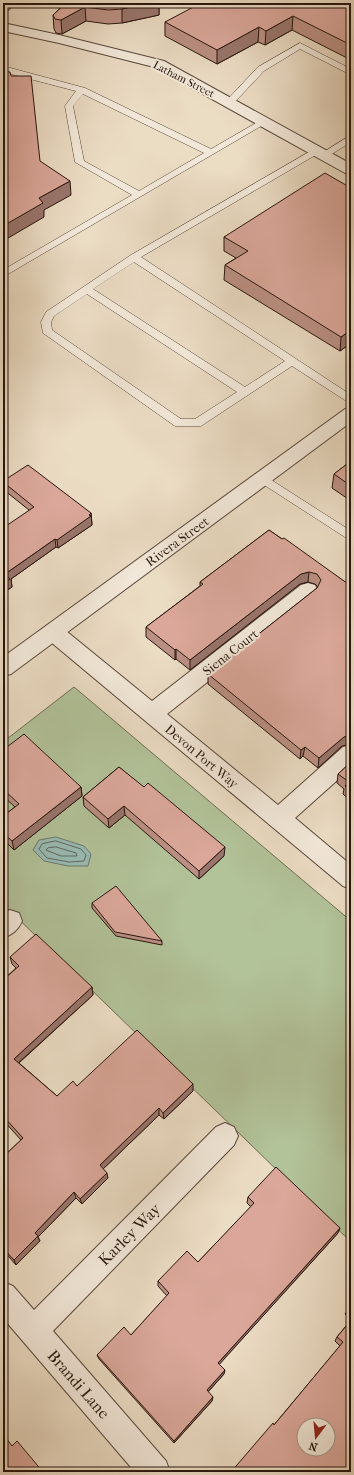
<svg xmlns="http://www.w3.org/2000/svg" width="354" height="1475" viewBox="0 0 354 1475" font-family="'IM FELL French Canon',serif">
<rect width="100%" height="100%" fill="#ebdcc4"/>
<filter id="stains"><feTurbulence type="fractalNoise" baseFrequency=".005" numOctaves="4"/><feColorMatrix values="0 0 0 0 .2 0 0 0 0 .09 0 0 0 0 .02 0 0 0 .5 -.17"/></filter>
<radialGradient id="worn" r=".72"><stop offset=".6" stop-color="#630" stop-opacity="0"/><stop offset="1" stop-color="#630" stop-opacity=".3"/></radialGradient>
<path fill="#b2c299" stroke="#6d6c53" d="M74,687L351,921V1242L3,904V742Z"/>
<path fill="#98bcb4" stroke="#6b7971" d="M56,837L84,846L91,854L88,866H68L44,861L33,850L39,840Z"/>
<g fill="none" stroke-linecap="round" stroke-linejoin="round">
<path stroke="#606860" stroke-width="1" d="M56,841L81,849L86,855L84,861L69,862L47,858L39,849L42,844Z
M56,847L76,853L77,856H61L46,850L48,848Z"/>
<defs>
<path id="service" d="M300,43L351,69V75L300,49L264,71L232,105H226L225,103L226,101L258,67Z
M3,66L85,88L211,149L261,120L264,119L268,122L3,277V270L132,195L75,162L65,106L76,91L3,72ZM83,94L204,153L139,191L84,161L73,106Z
M351,135V142L327,157L324,158L319,155Z
M316,148L319,149L321,151L319,153L141,257L351,395V404L292,366L201,426H175L43,333L41,322L46,312L131,255ZM134,262L285,361L245,387L93,289ZM87,294L237,392L195,419H181L52,330L51,322L54,316Z
M262,474L351,531V541L258,481L256,478L258,475Z"/>
<path id="minor" d="M3,3H15L8,10L3,11Z
M3,23L59,35L164,61L351,164V175L345,173L154,67L59,43L3,31Z
M308,583L315,585L318,591L315,597L167,714L278,805L343,747L351,745V768L295,818L351,865V889L343,886L46,638L43,632L46,626L53,624L60,626L152,701L301,585Z
M10,910L19,913L22,921C18,930 13,934 3,938V913Z
M225,1123L234,1127L238,1136L234,1145L53,1331L166,1461L170,1472H135L3,1318V1282L13,1286L34,1310L216,1127Z"/>
<path id="tertiary" d="M351,407V422L11,674L3,676V657L345,409Z"/>
</defs>
<use href="#service" stroke="#59473b" stroke-width="1"/>
<use href="#minor" stroke="#59473b" stroke-width="2"/>
<use href="#tertiary" stroke="#59473b" stroke-width="2"/>
<use href="#service" fill="#f2e8d9" fill-rule="evenodd"/>
<use href="#minor" fill="#f2e8d9" fill-rule="evenodd"/>
<use href="#tertiary" fill="#f2e8d9" fill-rule="evenodd"/>
</g>
<path fill="#bb9084" stroke="#28150d" d="M58,3H159V15L122,23L108,24L86,21L62,34L56,33L54,29L53,15L61,7L58,4Z
M351,3V60L292,30L265,45L258,42L217,64L165,36V22Z
M351,188V343L340,351L224,280L225,265L236,258L224,251V237Z
M351,461V501L332,488L334,474Z
M3,481L91,513L92,525L58,548L56,547L11,579L12,587L3,593L29,510L4,490Z
M269,530L351,586L342,746L318,768L303,756L300,759L208,684V674L317,588L318,587L315,584L308,582L300,584L190,670L176,659L175,660L146,637V627L200,586V582Z
M3,750L81,787L82,796L14,850L3,839V816L15,807L3,796Z
M351,762V801L343,794L344,789L337,783L338,774Z
M119,767L224,856L199,879L125,815L109,828L84,806L83,797Z
M92,903L162,941V945L116,936L92,908Z
M10,957L92,987L93,995L19,1063L57,1096L77,1086L193,1091L164,1119L159,1115L103,1169L108,1178L82,1204L76,1198L38,1237L40,1241L16,1265L3,1250V1157L21,1140L3,1120V980L16,968L12,964Z
M248,1197L338,1233L219,1364L224,1374L208,1392L212,1401L174,1443L99,1359L97,1355L131,1335L167,1296L158,1286V1281L198,1262L251,1207L247,1203Z
M351,1306V1320L345,1314Z
M351,1320V1472L274,1425L340,1346L335,1341L337,1337Z"/>
<path fill="#99756c" stroke="#28150d" d="M148,3H159V15L122,23V9Z
M85,7L86,21L62,34L61,20Z
M293,16L292,30L265,45L266,31Z
M259,27L258,42L217,64V50Z
M70,181L71,195L44,210V217L3,241V226L39,198Z
M351,330V343L340,351L341,337Z
M91,513L92,525L58,548L57,540Z
M55,539L56,547L11,579L12,587L3,593V584L5,574Z
M309,572L308,582L300,584L190,670V660L301,574Z
M176,649V659L175,660V650Z
M351,735V744L342,746L318,768L319,758L344,737Z
M305,747L303,756L300,759L301,750Z
M81,787L82,796L14,850L12,841Z
M124,806L125,815L109,828L108,819Z
M225,847L224,856L199,879V871Z
M92,987L93,995L16,1065L14,1059Z
M193,1084V1091L164,1119L163,1113Z
M159,1108V1115L101,1171L100,1165Z
M107,1173L108,1178L82,1204L80,1199Z
M74,1192L76,1198L38,1237L40,1241L16,1265L14,1260L35,1233Z
M340,1228L338,1233L217,1367L218,1363Z
M225,1370L224,1374L206,1394L207,1390Z
M213,1397L212,1401L174,1443V1441Z"/>
<path fill="#daa79a" stroke="#28150d" fill-rule="evenodd" d="M66,3H148L122,9L108,10L85,7L61,20L55,19L53,15Z
M201,3H351V45L293,16L266,31L259,27L217,50L165,22Z
M3,71L10,72L11,76H31L40,161L70,181L39,198L43,203L3,226Z
M325,173L351,188V330L341,337L225,265L248,251L224,237Z
M351,461V486L334,474Z
M28,465L91,513L89,515L91,516L57,540L55,539L5,574L10,579L3,584V528L34,507L3,482V481Z
M269,530L282,539L284,538L351,586V735L344,737L319,758L305,747L301,750L208,674L317,588L321,580L317,574L309,572L301,574L190,660L176,649L175,650L146,627L203,584L200,582Z
M24,734L81,787L12,841L3,833V816L19,804L3,789V750Z
M351,762V790L345,786L349,782L338,774Z
M119,767L144,787L148,783L225,847L199,871L124,806L108,819L83,797Z
M116,886L162,941L115,932L92,903Z
M36,934L92,987L14,1059L57,1096L73,1081L77,1086L137,1030L193,1084L163,1113L159,1108L100,1165L107,1173L80,1199L74,1192L35,1233L38,1236L14,1260L3,1248V1157L23,1138L3,1116V980L19,966L10,957Z
M276,1167L340,1228L218,1363L225,1370L207,1390L213,1397L174,1441L97,1355L124,1327L131,1335L169,1293L158,1281L187,1251L198,1262L254,1203L248,1197Z
M351,1306V1313L348,1310Z
M351,1320V1472H231L273,1423L274,1425L343,1342L337,1337ZM304,1425H328V1449H304Z
M3,1434L12,1446L17,1441L43,1472H3Z"/>
<g text-anchor="middle" stroke-width="4" stroke-linejoin="round" paint-order="stroke">
<g font-size="11" fill="#28150d" stroke="#f2e8d9">
<text transform="translate(184 79) rotate(27)" y="4">Latham Street</text>
</g>
<g font-size="13" fill="#28150d" stroke="#f2e8d9">
<text transform="translate(177 541) rotate(-36)" y="5">Rivera Street</text>
<text transform="translate(230 652) rotate(-38)" y="5">Siena Court</text>
<text transform="translate(202 756) rotate(40)" y="5">Devon Port Way</text>
</g>
<g font-size="16" fill="#28150d" stroke="#f2e8d9">
<text transform="translate(129 1234) rotate(-45)" y="6">Karley Way</text>
<text transform="translate(79 1384) rotate(49)" y="6">Brandi Lane</text>
</g>
</g>
<rect width="354" height="1475" fill="none" stroke="#ebdcc4" stroke-width="16"/>
<rect x="4" y="4" width="346" height="1467" fill="none" stroke="#28150d" stroke-width="2"/>
<rect x="8" y="8" width="338" height="1459" fill="none" stroke="#28150d"/>
<g transform="translate(316 1437) rotate(196)"><circle r="19" fill="#f2e8d9" stroke="#a19487"/>
<path d="M0-3L7 15L0 10L-7 15Z" fill="#8f2418"/>
<text y="-6" font-size="11" font-weight="bold" text-anchor="middle" fill="#28150d">N</text>
</g>
<rect width="100%" height="100%" filter="url(#stains)"/>
<rect width="100%" height="100%" fill="url(#worn)"/>
</svg>
